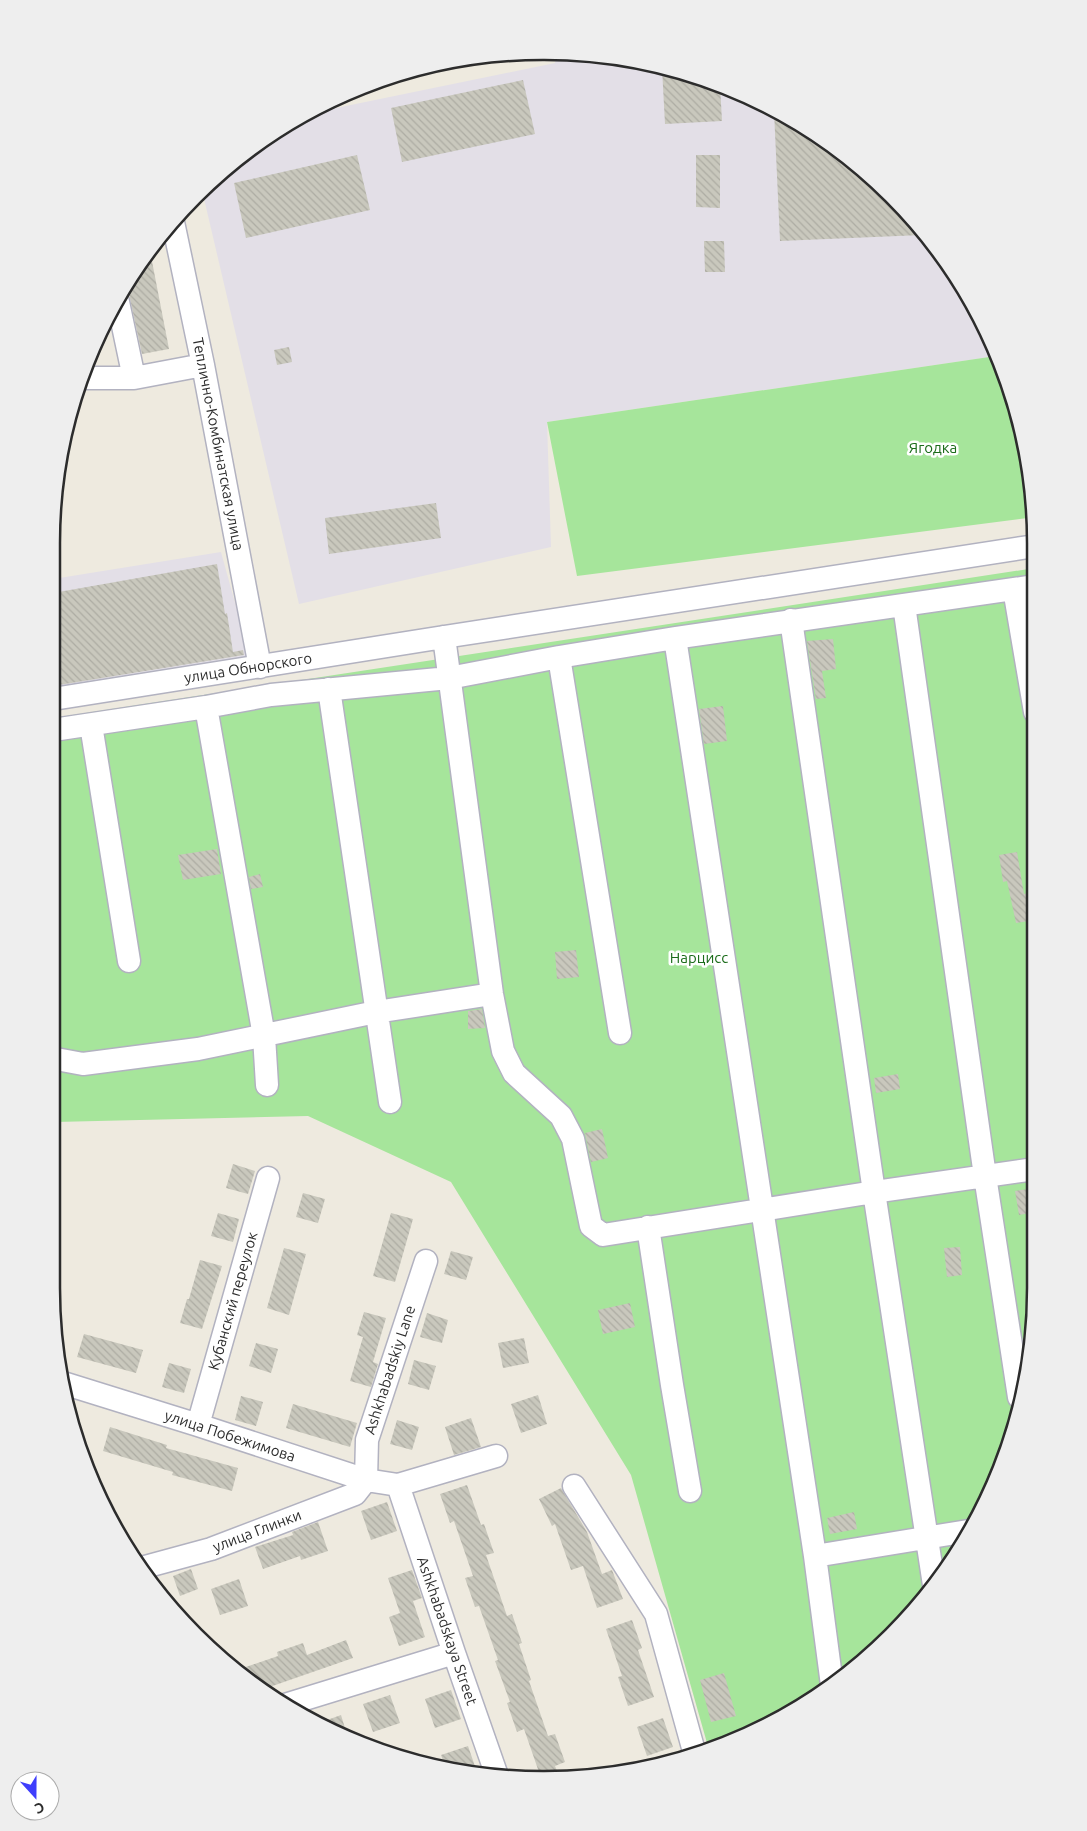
<svg xmlns="http://www.w3.org/2000/svg" width="1087" height="1831" viewBox="0 0 1087 1831" font-family="Ubuntu,sans-serif">
<defs>
<pattern id="building-back-hatch" width="6" height="6" patternUnits="userSpaceOnUse" patternTransform="scale(1.25)"><rect width="6" height="6" fill="#c9c8bd"/><path d="M-1 5l2 2M0 0l6 6M5-1l2 2" fill="none" stroke="#adaca3"/></pattern>
</defs>
<rect width="100%" height="100%" fill="#eeeadf"/>
<path fill="#e3dfe7" d="M555,52L639,61L732,89L817,134L892,196L970,297L996,356L547,422L551,547L299,604L202,190L270,134L307,114L555,63Z
M221,552L252,665L53,695V579Z"/>
<path fill="#a6e59b" d="M996,356L1010,386L1035,517L577,576L547,422Z
M1035,568V1320L1010,1446L953,1561L913,1612L843,1678L789,1714L709,1750L631,1475L451,1182L308,1116L55,1122L53,718Z"/>
<path fill="url(#building-back-hatch)" d="M662,68L720,85L722,121L665,124Z
M523,80L535,134L402,162L391,108Z
M774,111L817,134L892,196L922,235L780,241Z
M357,155L370,210L246,238L234,183Z
M696,155H720V208L696,207Z
M704,241H724L725,272H705Z
M150,251L169,349L142,354L127,285L134,270Z
M289,347L292,362L277,365L274,350Z
M436,503L441,538L329,554L325,518Z
M217,564L225,614L227,613L233,652L243,650L244,655L53,686V593Z
M833,639L836,669L822,671L826,698L816,699L807,641Z
M723,706L727,741L704,744L699,709Z
M217,849L221,874L183,880L178,855Z
M1017,852L1024,894L1030,892L1035,920L1016,923L1007,881L1003,882L999,855Z
M260,874L263,887L251,889L249,877Z
M576,950L579,977L557,979L555,952Z
M482,1009L485,1028L468,1029V1011Z
M898,1074L900,1089L876,1093L874,1078Z
M602,1129L608,1158L591,1162L585,1133Z
M233,1164L255,1171L248,1194L226,1188Z
M1035,1188V1212L1019,1215L1015,1191Z
M303,1193L325,1199L318,1223L296,1217Z
M218,1213L239,1219L233,1242L211,1236Z
M391,1213L413,1219L395,1282L373,1276Z
M960,1247L962,1275L947,1277L944,1248Z
M284,1248L306,1254L289,1315L267,1308Z
M451,1251L473,1257L466,1280L444,1274Z
M200,1260L222,1266L202,1329L180,1323L187,1299H189Z
M630,1303L635,1327L603,1334L598,1310Z
M364,1312L386,1318L373,1362L378,1364L371,1387L350,1381L363,1337L357,1335Z
M427,1313L448,1320L442,1343L420,1337Z
M84,1334L143,1350L136,1373L77,1357Z
M524,1338L529,1363L503,1368L498,1343Z
M256,1343L278,1349L271,1373L249,1366Z
M414,1360L436,1366L429,1390L408,1384Z
M169,1363L191,1369L184,1393L162,1387Z
M538,1395L547,1424L521,1433L511,1404Z
M241,1396L263,1402L256,1426L235,1420Z
M293,1404L357,1423L350,1447L286,1428Z
M471,1418L481,1447L454,1455L445,1427Z
M397,1420L419,1427L412,1450L390,1444Z
M110,1427L167,1445L166,1448L238,1468L232,1491L172,1475L173,1472L103,1451Z
M467,1485L481,1525L484,1524L494,1553L486,1555L507,1616L512,1614L522,1643L519,1644L531,1680L529,1681L548,1736L555,1734L565,1762L555,1766L560,1778H541L524,1729L517,1732L507,1703L510,1702L495,1661L498,1660L479,1606L475,1607L465,1578L473,1576L454,1521L450,1523L440,1494Z
M561,1488L587,1532L602,1574L612,1570L623,1599L597,1608L583,1566L571,1570L555,1524L552,1526L539,1499Z
M387,1502L397,1531L371,1540L361,1511Z
M854,1512L857,1529L830,1534L827,1518Z
M318,1522L328,1551L301,1560L300,1556L263,1569L255,1547L293,1535L292,1532Z
M191,1569L198,1589L180,1596L173,1576Z
M412,1570L422,1598L413,1601L425,1637L399,1646L389,1617L400,1613L388,1578Z
M239,1579L248,1606L220,1615L211,1589Z
M632,1620L642,1648L638,1650L654,1697L628,1706L618,1677L622,1676L606,1629Z
M346,1640L353,1658L261,1690L237,1670L278,1656L277,1652L303,1643L307,1655Z
M724,1673L736,1716L711,1722L700,1680Z
M451,1690L461,1719L435,1728L425,1699Z
M390,1695L400,1723L373,1732L363,1704Z
M341,1715L348,1738L316,1724Z
M663,1718L673,1747L647,1756L637,1727Z
M468,1746L478,1775L446,1769L441,1755Z"/>
<g fill="none" stroke-linecap="round" stroke-linejoin="round">
<defs>
<path id="minor" d="M173,222L203,365L260,667
M118,302L134,378L203,365
M81,378H134
M1014,589L1035,712
M904,605L985,1176L1019,1397
M791,620L874,1192L934,1585
M444,637L492,994L503,1051L514,1073L561,1116L573,1139L591,1226L603,1235L874,1192L1035,1169
M675,638L815,1556L832,1685
M559,657L620,1033
M329,689L390,1102
M53,699L444,637L1035,546
M206,707L264,1036L267,1085
M91,725L129,961
M53,730L206,707L271,695L449,678L559,657L675,638L1035,586
M54,1057L56,1059L83,1064L198,1049L376,1012L492,994
M648,1227L672,1385L690,1491
M63,1383L198,1425L366,1480L398,1485L496,1456
M198,1425L268,1178
M398,1485L454,1653L497,1776
M574,1486L656,1614L695,1755
M815,1556L968,1531
M141,1568L211,1549L355,1494L366,1480L367,1440L426,1261
M285,1705L454,1653"/>
</defs>
<use href="#minor" stroke="#b2b2c0" stroke-width="25"/>
<use href="#minor" stroke="#fff" stroke-width="22"/>
</g>
<g text-anchor="middle" stroke-width="5" stroke-linejoin="round" paint-order="stroke">
<g font-size="15" fill="#2c2c2c" stroke="#fff">
<text transform="translate(218 444) rotate(79)" y="5">Теплично-Комбинатская улица</text>
<text transform="translate(248 668) rotate(-9)" y="5">улица Обнорского</text>
<text transform="translate(233 1301) rotate(-74)" y="5">Кубанский переулок</text>
<text transform="translate(390 1370) rotate(-72)" y="5">Ashkhabadskiy Lane</text>
<text transform="translate(230 1436) rotate(18)" y="5">улица Побежимова</text>
<text transform="translate(257 1531) rotate(-21)" y="5">улица Глинки</text>
<text transform="translate(447 1631) rotate(71)" y="5">Ashkhabadskaya Street</text>
</g>
<g font-size="15" fill="#1b6c1a" stroke="#fff">
<text x="933" y="453">Ягодка</text>
<text x="699" y="963">Нарцисс</text>
</g>
</g>
<path d="M0 0H1087V1831H0ZM543 60H544A483 483 0 0 1 1027 543V1288A483 483 0 0 1 544 1771H543A483 483 0 0 1 60 1288V543A483 483 0 0 1 543 60Z" fill="#eee" fill-rule="evenodd"/>
<path fill="none" stroke="#2c2c2c" stroke-width="2.5" d="M543 60H544A483 483 0 0 1 1027 543V1288A483 483 0 0 1 544 1771H543A483 483 0 0 1 60 1288V543A483 483 0 0 1 543 60Z"/>
<g transform="translate(35 1796) rotate(159)"><circle r="24" fill="#ffffff" stroke="#ababab"/>
<path d="M0-4L9 19L0 12L-9 19Z" fill="#3f3efc"/>
<text y="-8" font-size="14" font-weight="bold" text-anchor="middle" fill="#2c2c2c">С</text>
</g>
</svg>
